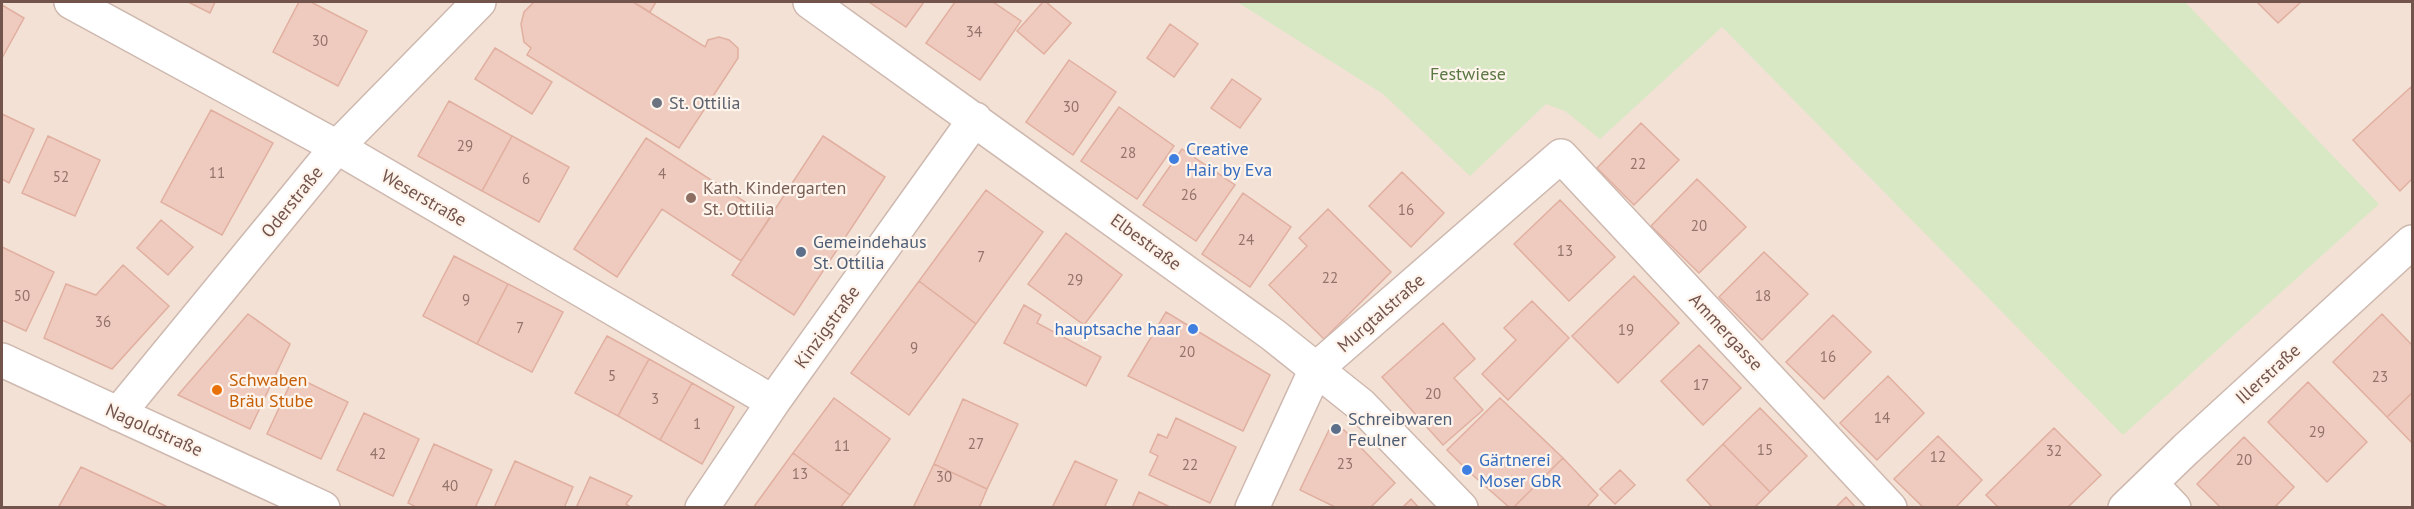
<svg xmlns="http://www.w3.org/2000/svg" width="2414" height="509" viewBox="0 0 2414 509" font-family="'PT Sans',sans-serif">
<rect width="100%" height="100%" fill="#fbf0e6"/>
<path fill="#f2e1d4" d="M2,2H2412V507H2Z"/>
<path fill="#d8e8c5" d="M1237,2H2185L2379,204L2123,435L1722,27L1600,139L1565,111L1546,104L1470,176L1383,94Z"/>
<path fill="#efcbbf" stroke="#e1afa0" stroke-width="1.5" d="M188,2H215L210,13Z
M299,2H311L367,31L338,86L273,52Z
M534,2H633L705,47L708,40L719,37L729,40L738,48V58L679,148L527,55L531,48L524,42L521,24L524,12Z
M633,2H656L650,12Z
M869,2H924L906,27Z
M955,2H993L1021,21L980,80L926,43Z
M1043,2H1046L1071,23L1044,54L1017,31Z
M2257,2H2301L2278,23Z
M2,5L24,18L2,58Z
M1170,24L1198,44L1174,77L1147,58Z
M495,48L552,82L532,114L475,79Z
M1069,60L1116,92L1073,155L1026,122Z
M1232,79L1261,99L1240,128L1211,108Z
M2411,87L2412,90V179L2400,191L2353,140Z
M449,101L512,136L482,191L418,156Z
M1119,107L1174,146L1137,199L1081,161Z
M211,110L273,143L222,235L161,202Z
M2,114L34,129L9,183L2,179Z
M1641,123L1679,160L1634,205L1597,168Z
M48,136L100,160L75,216L22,193Z
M512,136L569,167L539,222L482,191Z
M823,136L885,177L794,315L732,275Z
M646,138L770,218L741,261L662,209L617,277L574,249Z
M1182,149L1235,185L1196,241L1143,205Z
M1402,172L1444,213L1411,247L1369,206Z
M1697,179L1746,227L1699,273L1651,226Z
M986,190L1043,232L976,324L919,281Z
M1243,193L1291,227L1250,287L1202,254Z
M1560,200L1615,257L1569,301L1514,244Z
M1328,209L1391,272L1324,339L1269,285L1307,246L1299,238Z
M161,220L193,247L168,275L137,248Z
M1066,233L1122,275L1084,325L1028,284Z
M2,247L54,272L26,331L2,320Z
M1764,252L1808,294L1762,340L1719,297Z
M454,256L508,284L477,344L423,316Z
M123,265L169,306L112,369L44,338L66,284L96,295Z
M1634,276L1679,323L1618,383L1572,336Z
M919,281L976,324L909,415L851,373Z
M508,284L563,312L532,372L477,344Z
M1532,301L1569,338L1508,400L1482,374L1516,340L1504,328Z
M1024,305L1041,315L1037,323L1101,357L1086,386L1004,343Z
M1166,312L1270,375L1243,431L1128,376Z
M248,314L290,344L250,429L178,395Z
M2382,314L2412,345V393L2387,417L2333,362Z
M1833,315L1871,352L1824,399L1786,362Z
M1443,323L1475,359L1454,378L1483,410L1443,445L1382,377Z
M607,336L649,359L618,416L575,393Z
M1699,345L1741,388L1703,425L1661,381Z
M649,359L692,383L660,440L618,416Z
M294,376L348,402L321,459L267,434Z
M1888,376L1924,413L1877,460L1840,423Z
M2308,382L2367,442L2327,482L2268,422Z
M692,383L734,407L702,464L660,440Z
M2412,393V443L2387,417Z
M834,398L890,439L850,495L793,453Z
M1500,398L1563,458L1513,508H1510L1467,470L1447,450Z
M963,399L1018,424L987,489L934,464Z
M1760,408L1807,456L1770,492L1723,444Z
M364,413L419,439L393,496L337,470Z
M1176,418L1236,447L1210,503L1149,475L1158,456L1150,452L1158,434L1167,438Z
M2054,428L2101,475L2067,508H1999L1986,495Z
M1329,430H1344L1395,483L1370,508H1337L1300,490Z
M1938,436L1982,480L1955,508H1924L1894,479Z
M2244,437L2294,487L2274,508H2221L2197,484Z
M434,444L492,470L475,508H418L408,503Z
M1723,444L1770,492L1754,508H1713L1687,480Z
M793,453L850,495L840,508H753Z
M1563,458L1598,495L1586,508H1513Z
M515,461L573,487L564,508H494Z
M1075,461L1117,480L1104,508H1052Z
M934,464L987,489L979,508H913Z
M81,467L170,508H58Z
M1620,470L1635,485L1615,504L1600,489Z
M590,477L632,496L626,504L632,508H576Z
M1139,492L1172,508H1132Z
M1846,497L1856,508H1835Z
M1411,499L1419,508H1402Z"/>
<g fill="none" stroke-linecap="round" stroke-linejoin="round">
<defs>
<path id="minor" d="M71,2L337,147L773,402
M810,2L1272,334L1361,405L1461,508
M2,360L323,508
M118,414L337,147L479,2
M2151,484L2174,508
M702,508L773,402L975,119
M1252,508L1316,369L1561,156L1890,508
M2125,508L2186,449L2412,242"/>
</defs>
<use href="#minor" stroke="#ceb8af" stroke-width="36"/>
<use href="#minor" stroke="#fff" stroke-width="33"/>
</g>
<circle fill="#6b7280" stroke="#fef4ec" stroke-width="2" cx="657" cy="103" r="6"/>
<g fill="#3f7fe0" stroke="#fef4ec" stroke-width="2">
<circle cx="1174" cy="159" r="6"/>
<circle cx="1193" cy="329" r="6"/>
<circle cx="1467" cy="470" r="6"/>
</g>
<circle fill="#8d6e63" stroke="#fef4ec" stroke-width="2" cx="691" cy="198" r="6"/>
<g fill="#5c6f8a" stroke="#fef4ec" stroke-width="2">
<circle cx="801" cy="252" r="6"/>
<circle cx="1336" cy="429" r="6"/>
</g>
<circle fill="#e8710a" stroke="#fef4ec" stroke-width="2" cx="217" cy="390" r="6"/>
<g text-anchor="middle" stroke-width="4.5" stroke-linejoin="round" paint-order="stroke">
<g font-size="15" fill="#927269">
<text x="974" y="37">34</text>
<text x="320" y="46">30</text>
<text x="1071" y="112">30</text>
<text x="465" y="151">29</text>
<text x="1128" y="158">28</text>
<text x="1638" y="169">22</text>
<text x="217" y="178">11</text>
<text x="662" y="179">4</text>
<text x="61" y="182">52</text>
<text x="526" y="184">6</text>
<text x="1189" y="200">26</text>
<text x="1406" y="215">16</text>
<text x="1699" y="231">20</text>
<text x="1246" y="245">24</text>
<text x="1565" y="256">13</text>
<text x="981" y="262">7</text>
<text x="1330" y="283">22</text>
<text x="1075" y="285">29</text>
<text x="22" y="301">50</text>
<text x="1763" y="301">18</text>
<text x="466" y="305">9</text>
<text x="103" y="327">36</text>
<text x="520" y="333">7</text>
<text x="1626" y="335">19</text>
<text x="914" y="353">9</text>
<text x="1187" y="357">20</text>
<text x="1828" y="362">16</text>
<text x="612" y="381">5</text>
<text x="2380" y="382">23</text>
<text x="1701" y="390">17</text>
<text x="1433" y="399">20</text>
<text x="655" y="404">3</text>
<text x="1882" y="423">14</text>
<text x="697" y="429">1</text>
<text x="2317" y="437">29</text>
<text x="976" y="449">27</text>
<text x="842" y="451">11</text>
<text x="1765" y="455">15</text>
<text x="2054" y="456">32</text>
<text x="378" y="459">42</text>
<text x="1938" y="462">12</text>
<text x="2244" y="465">20</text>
<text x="1345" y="469">23</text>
<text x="1190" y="470">22</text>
<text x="800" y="479">13</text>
<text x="944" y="482">30</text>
<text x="450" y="491">40</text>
</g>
<g font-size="18" fill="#5b7844" stroke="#fef4ec">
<text x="1468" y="80">Festwiese</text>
</g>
<g font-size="18" fill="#5b616d" stroke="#fef4ec" text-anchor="start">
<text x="669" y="109">St. Ottilia</text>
</g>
<g font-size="18" fill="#366cbe" stroke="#fef4ec" text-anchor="start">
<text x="1186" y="155">Creative<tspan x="1186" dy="21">Hair by Eva</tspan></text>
<text x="1181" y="335" text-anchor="end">hauptsache haar</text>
<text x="1479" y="466">Gärtnerei<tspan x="1479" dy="21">Moser GbR</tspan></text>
</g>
<g font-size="18" fill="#785e54" stroke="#fef4ec" text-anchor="start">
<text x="703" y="194">Kath. Kindergarten<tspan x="703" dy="21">St. Ottilia</tspan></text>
</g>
<g font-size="18" fill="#73544c" stroke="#fef4ec">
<text transform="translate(424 198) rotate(30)" y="6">Weserstraße</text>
<text transform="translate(292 202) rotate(-51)" y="6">Oderstraße</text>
<text transform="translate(1146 242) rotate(36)" y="6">Elbestraße</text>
<text transform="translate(1381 313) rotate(-41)" y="6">Murgtalstraße</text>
<text transform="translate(827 327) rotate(-54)" y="6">Kinzigstraße</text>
<text transform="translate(1726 332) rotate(47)" y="6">Ammergasse</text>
<text transform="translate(2268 374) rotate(-42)" y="6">Illerstraße</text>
<text transform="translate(154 430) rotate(24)" y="6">Nagoldstraße</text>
</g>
<g font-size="18" fill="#4e5e75" stroke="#fef4ec" text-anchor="start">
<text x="813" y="248">Gemeindehaus<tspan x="813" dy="21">St. Ottilia</tspan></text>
<text x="1348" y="425">Schreibwaren<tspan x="1348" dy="21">Feulner</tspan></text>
</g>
<g font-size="18" fill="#c56008" stroke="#fef4ec" text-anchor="start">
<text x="229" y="386">Schwaben<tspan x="229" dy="21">Bräu Stube</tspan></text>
</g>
</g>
<rect width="2414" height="509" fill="none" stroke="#73544c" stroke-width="6"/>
</svg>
